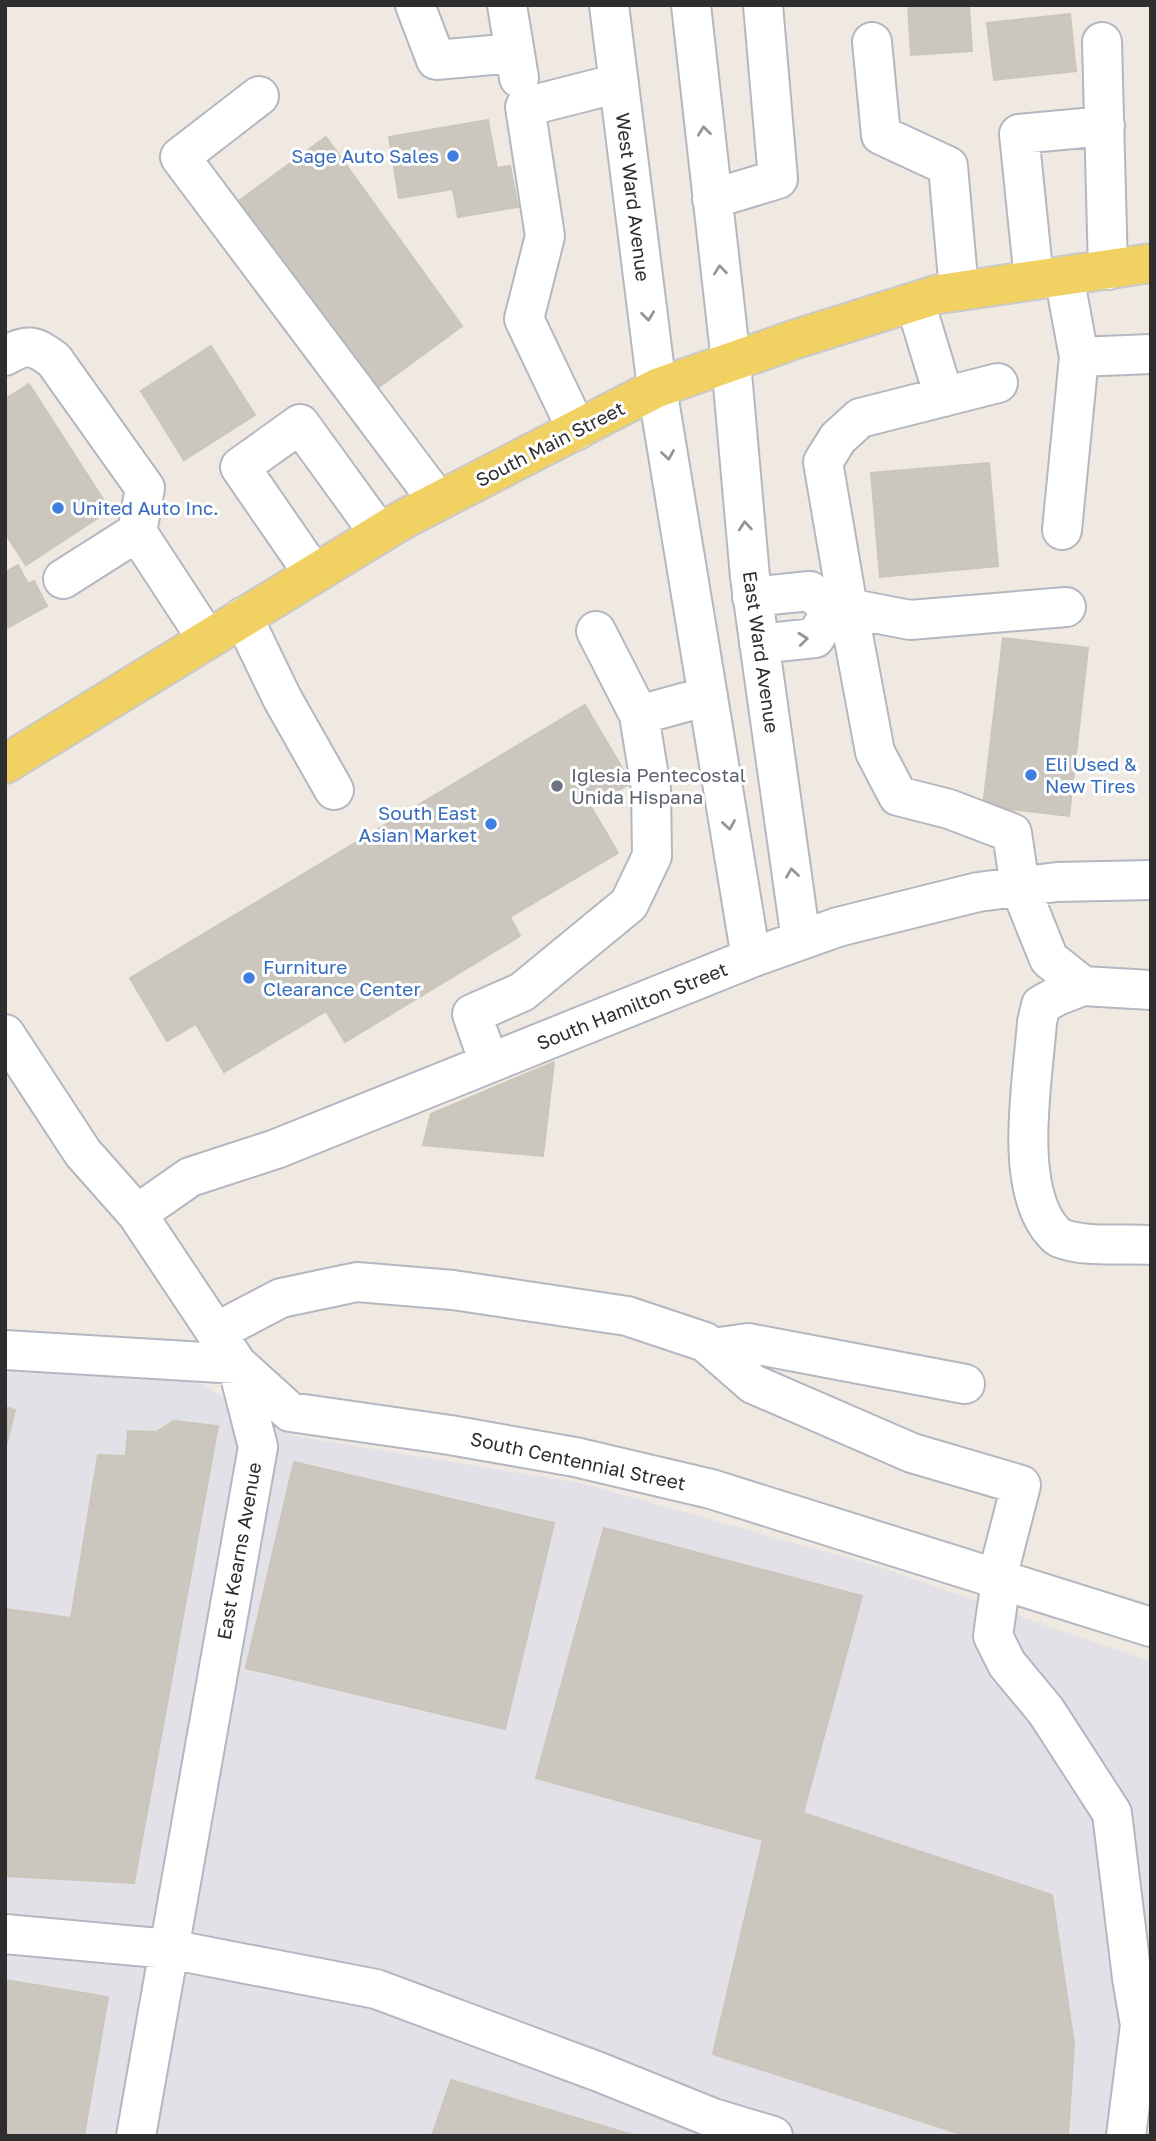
<svg xmlns="http://www.w3.org/2000/svg" width="1156" height="2141" viewBox="0 0 1156 2141" font-family="'Golos Text',sans-serif">
<rect width="100%" height="100%" fill="#efe9e1"/>
<path fill="#e3e1e8" d="M5,1371L192,1379L294,1436L580,1483L880,1567L1151,1662V2136H5Z"/>
<path fill="#cbc7bf" stroke="#cbc5ba" stroke-width="2" d="M908,5H969L972,51L911,55Z
M1070,14L1076,71L994,80L987,23Z
M488,120L497,168L510,166L518,207L458,217L453,189L399,198L389,137Z
M326,137L462,326L372,392L236,203Z
M211,346L255,415L184,460L141,391Z
M29,384L110,510L26,565L5,533V399Z
M989,463L998,566L880,577L871,473Z
M18,565L28,584L34,581L47,606L5,629V572Z
M1003,638L1088,648L1069,816L983,806Z
M585,705L631,783L591,807L618,853L510,917L520,936L345,1042L326,1011L224,1072L196,1024L167,1041L130,978Z
M554,1062L543,1156L423,1145L431,1114Z
M5,1407L15,1410L5,1450Z
M174,1421L218,1426L134,1883L5,1876V1609L71,1618L98,1455L126,1456L128,1431L156,1432Z
M294,1462L554,1523L505,1729L246,1668Z
M604,1528L862,1596L803,1813L1052,1895L1074,2044L1068,2136H967L713,2054L763,1840L536,1778Z
M5,1980L108,1997L84,2136H5Z
M451,2080L636,2136H432Z"/>
<g fill="none" stroke-linecap="round" stroke-linejoin="round">
<defs>
<path id="minor" d="M415,5L436,60L514,53
M507,5L519,78
M609,5L657,388L751,958
M691,5L731,362L750,577L801,940
M872,42L881,135L948,166L959,291
M1102,42L1108,270
M259,96L180,157L438,501
M712,199L778,179L763,5
M1034,280L1019,134L1105,126
M915,302L944,397
M5,356C27,343 34,345 54,360L145,488L137,532
M1079,357L1151,354
M577,430L524,319L545,236L525,107L619,83
M1062,530L1079,357L1064,276
M313,573L240,467L300,424L379,533
M63,579L137,532L207,639
M752,597L810,591L832,610L848,608L823,462L838,438L860,418L998,383
M1066,607L910,620L848,608L875,752L898,796L949,809L1012,833L1020,887L1049,959L1083,986L1151,990
M243,617L282,698L334,790
M596,631L639,715L708,696
M759,644L815,638L832,610
M1083,986L1057,996L1041,1005L1037,1022C1033,1079 1014,1179 1049,1227C1053,1231 1055,1236 1060,1238C1085,1248 1123,1243 1151,1245
M5,1034L83,1153L137,1214L237,1364L258,1447L136,2136
M489,1063L472,1014L522,992L629,904L652,856L651,789L639,715
M137,1214L190,1177L276,1149L751,958L838,927L978,892L1057,882L1151,880
M216,1332L281,1298L357,1282L453,1290L627,1316L705,1342L753,1384L912,1453L1021,1485L997,1578
M712,1348L748,1343L965,1384
M5,1350L237,1364L290,1412L450,1435L575,1457L711,1489L1151,1627
M1001,1580L993,1636L1007,1664L1046,1711L1112,1813L1132,1978L1140,2025L1126,2136
M5,1934L169,1949L376,1989L599,2072L713,2118L773,2136"/>
<path id="major" d="M5,764L402,520L657,388L796,339L939,294L1151,263"/>
</defs>
<use href="#minor" stroke="#b4b7c1" stroke-width="42"/>
<use href="#major" stroke="#c9c9c9" stroke-width="42"/>
<use href="#minor" stroke="#fff" stroke-width="38"/>
<use href="#major" stroke="#f2d163" stroke-width="38"/>
</g>
<defs><path id="oneway-chevron" d="M-2-3.5L2.5 0L-2 3.5" fill="none" stroke-width="1.6" stroke-linecap="round" stroke-linejoin="round" transform="scale(1.75)"/></defs>
<g stroke="#969696">
<use href="#oneway-chevron" transform="translate(704 131) rotate(-97)"/>
<use href="#oneway-chevron" transform="translate(720 270) rotate(-96)"/>
<use href="#oneway-chevron" transform="translate(648 316) rotate(83)"/>
<use href="#oneway-chevron" transform="translate(668 455) rotate(81)"/>
<use href="#oneway-chevron" transform="translate(745 526) rotate(-95)"/>
<use href="#oneway-chevron" transform="translate(803 639) rotate(-6)"/>
<use href="#oneway-chevron" transform="translate(729 825) rotate(81)"/>
<use href="#oneway-chevron" transform="translate(792 873) rotate(-98)"/>
</g>
<g fill="#3f7fe0" stroke="#fff" stroke-width="2.5">
<circle cx="453" cy="156" r="7"/>
<circle cx="58" cy="508" r="7"/>
<circle cx="1031" cy="775" r="7"/>
<circle cx="491" cy="824" r="7"/>
<circle cx="249" cy="978" r="7"/>
</g>
<circle fill="#6b7280" stroke="#fff" stroke-width="2.5" cx="557" cy="786" r="7"/>
<g text-anchor="middle" stroke-width="6" stroke-linejoin="round" paint-order="stroke">
<g font-size="19" fill="#366cbe" stroke="#fff" text-anchor="start">
<text x="439" y="163" text-anchor="end">Sage Auto Sales</text>
<text x="72" y="515">United Auto Inc.</text>
<text x="1045" y="771">Eli Used &amp;<tspan x="1045" dy="22">New Tires</tspan></text>
<text x="477" y="820" text-anchor="end">South East<tspan x="477" dy="22">Asian Market</tspan></text>
<text x="263" y="974">Furniture<tspan x="263" dy="22">Clearance Center</tspan></text>
</g>
<g font-size="19" fill="#2e2e2e" stroke="#fff">
<text transform="translate(633 197) rotate(83)" y="7">West Ward Avenue</text>
<text transform="translate(550 444) rotate(-27)" y="7">South Main Street</text>
<text transform="translate(761 652) rotate(82)" y="7">East Ward Avenue</text>
<text transform="translate(632 1006) rotate(-22)" y="7">South Hamilton Street</text>
<text transform="translate(578 1461) rotate(12)" y="7">South Centennial Street</text>
<text transform="translate(239 1551) rotate(-80)" y="7">East Kearns Avenue</text>
</g>
<g font-size="19" fill="#5b616d" stroke="#fff" text-anchor="start">
<text x="571" y="782">Iglesia Pentecostal<tspan x="571" dy="22">Unida Hispana</tspan></text>
</g>
</g>
<rect width="1156" height="2141" fill="none" stroke="#2e2e2e" stroke-width="14"/>
</svg>
